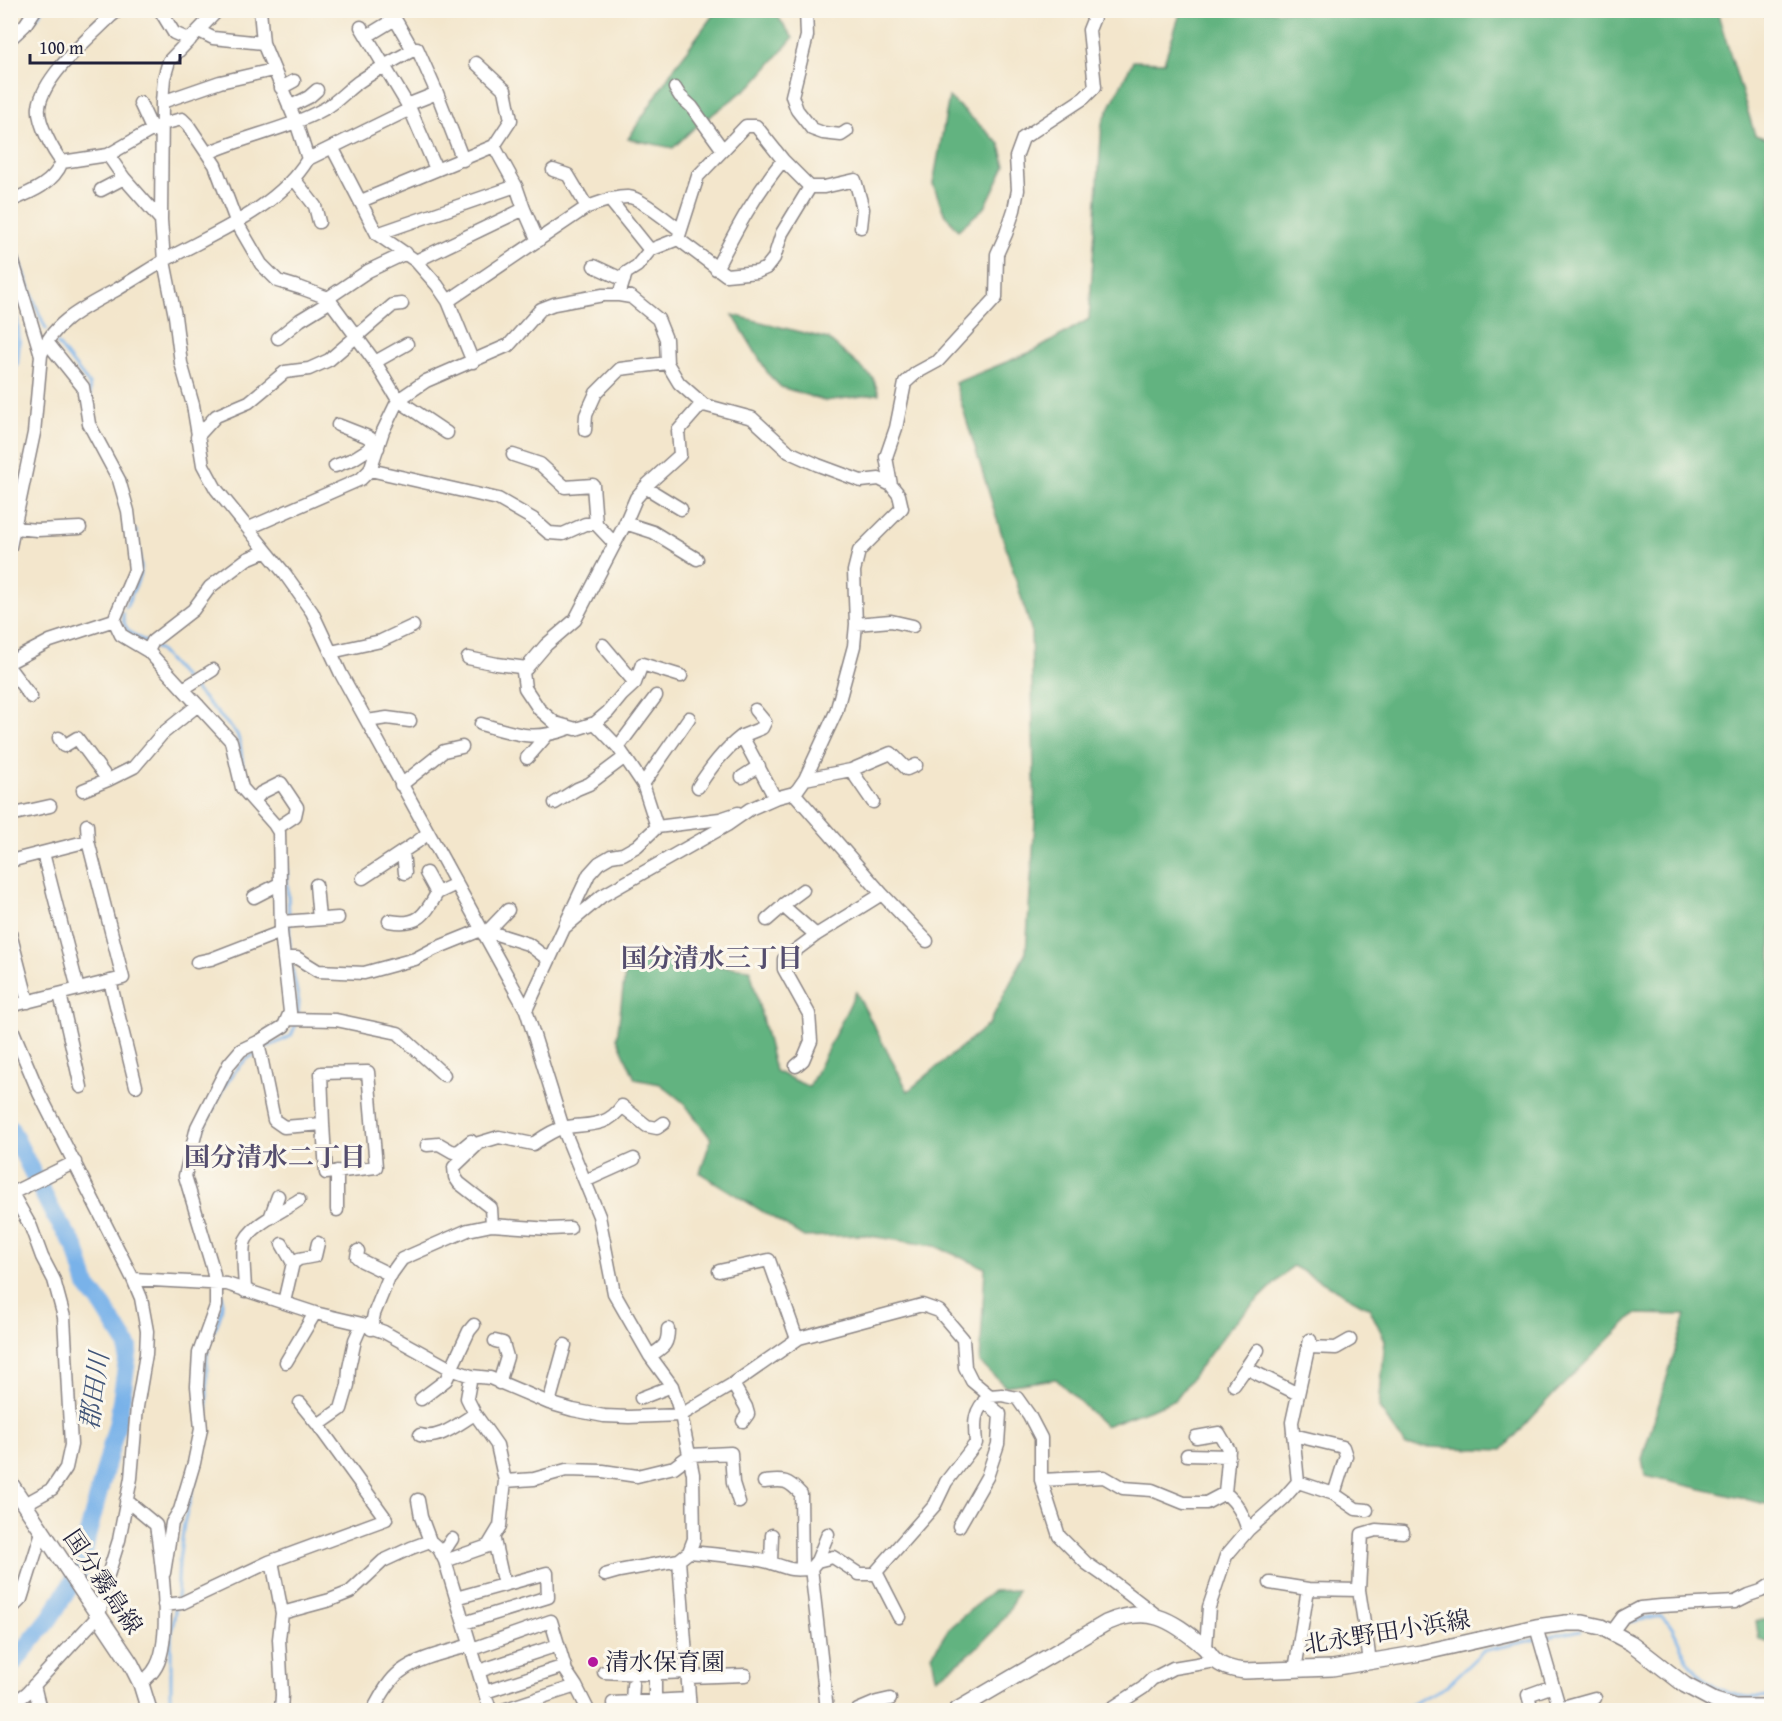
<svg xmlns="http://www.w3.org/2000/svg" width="1782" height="1721" viewBox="0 0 1782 1721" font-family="'Gentium Book Plus','Noto Serif JP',serif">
<rect width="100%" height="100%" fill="#fbf7ec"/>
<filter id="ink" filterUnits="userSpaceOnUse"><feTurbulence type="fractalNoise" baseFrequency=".0167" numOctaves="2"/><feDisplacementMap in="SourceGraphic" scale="12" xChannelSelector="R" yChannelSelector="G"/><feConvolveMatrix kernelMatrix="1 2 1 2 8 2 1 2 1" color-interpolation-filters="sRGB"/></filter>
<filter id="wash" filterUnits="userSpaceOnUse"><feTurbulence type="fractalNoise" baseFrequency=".008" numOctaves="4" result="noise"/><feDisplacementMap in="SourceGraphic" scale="24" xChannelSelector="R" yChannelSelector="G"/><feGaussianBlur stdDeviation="1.35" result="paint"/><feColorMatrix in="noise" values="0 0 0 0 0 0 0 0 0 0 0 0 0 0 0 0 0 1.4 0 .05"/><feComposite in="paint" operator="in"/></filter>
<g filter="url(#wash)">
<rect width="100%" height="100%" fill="#f3e6cc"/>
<path fill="#62b380" stroke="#426a5e" stroke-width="1.5" d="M731,11H774L793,38L754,83L692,130L673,148L628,139L674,68L713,15Z
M1181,11H1717L1755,135L1771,140V1505L1645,1476L1642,1459L1686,1315L1635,1314L1554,1394L1502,1450L1406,1446L1379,1408L1385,1340L1369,1308L1293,1266L1231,1326L1175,1400L1105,1426L1056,1379L1005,1386L980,1363L985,1268L935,1246L863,1235L804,1237L700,1173L711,1139L684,1103L660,1084L635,1079L617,1038L627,957L750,969L775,1071L809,1087L856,992L908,1091L989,1024L1026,952L1035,822L1031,629L955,383L1036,350L1089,319L1102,123L1133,61L1164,62Z
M949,97L1000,144L1005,166L985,207L958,230L944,213L933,184Z
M733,315L828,339L873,378L879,394L825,401L781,387L769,375Z
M1018,1590C1014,1598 1011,1608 1006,1615C987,1640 963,1662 936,1678L932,1655L949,1628L993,1591Z
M1771,1619L1772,1650H1771L1770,1643L1759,1640L1756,1621Z"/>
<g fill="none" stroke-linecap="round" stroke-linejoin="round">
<path stroke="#79b2e9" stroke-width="3" d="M36,19L42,10
M10,47L23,35
M10,233L38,311L46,329
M57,343L89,384L92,408
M109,449L120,466L123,475
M126,607L139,578L141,567L136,531
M123,613C122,631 134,634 147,643
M153,646L159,650L188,682
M193,687L237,734L240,743L243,767
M244,777L256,793
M261,798L280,818L282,822
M285,828L289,917
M289,924L290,956
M291,963L299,1002L298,1015
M262,1050L291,1036L297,1022
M201,1135C214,1108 229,1066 257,1053
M212,1333C220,1321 223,1310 222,1294
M202,1455L207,1429V1358L209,1342
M177,1599L179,1561L184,1524L196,1476
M1624,1623L1661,1616C1672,1623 1676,1636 1681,1647C1700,1686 1729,1701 1772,1697
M1544,1638L1581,1630
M171,1710V1636L176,1606
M1400,1710L1447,1686L1483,1651L1537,1639"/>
<path stroke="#79b2e9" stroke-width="18" d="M10,320L12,342L10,363
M10,1128L53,1213L76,1248L87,1286L103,1306L129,1348L118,1421L87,1537L82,1567L50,1618L10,1667"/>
</g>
</g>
<g filter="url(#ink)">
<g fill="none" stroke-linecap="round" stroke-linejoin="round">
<defs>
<path id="minor" d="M160,10L174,33L190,40
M218,10L169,61L164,78L162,102L161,220L164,261L175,316L181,363L193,405L203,465L216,489L285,574L312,612L341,674L526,1010L563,1128L599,1216L614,1293L650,1356L672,1386L681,1415L693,1474L694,1539L689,1552L679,1560L690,1710
M806,10L807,36L792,96L797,110L812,129L823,133L841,135L847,131
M1771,10L1772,12
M361,27L410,109
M199,31L213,38L263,43
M367,36L395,19L413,50
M10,39L25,25L35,10
M476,63L505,90L511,120L494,146
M281,88L294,81
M675,88L680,96L692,107L723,150
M162,102L220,82L273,70
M140,103L153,131
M407,105L437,93
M289,107L309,97L317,90
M332,147L377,234L416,261L437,285L448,301L473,362
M208,153C246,136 288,129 324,109C336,103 346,91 357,83C376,70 396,59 417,48L437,93L463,160
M108,155L162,124L182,119L188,125L215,165L236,221L261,264L278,281L301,288L328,298L375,362L398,400L447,433
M308,159L410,109L436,169
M62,162L108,155L124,178L161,220
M553,170L568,175L587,207
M294,179L315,206L319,222
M810,187H824L855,180L863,209L861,227
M101,190L124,178
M609,199L650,250
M10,201C32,192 53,184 62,162C53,151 37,122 39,107C43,76 89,38 111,16L119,10
M361,201L494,146L516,186L524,209L538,241
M377,234L516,186
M10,252L41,355
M416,261L524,209
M594,266L624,280
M716,269C737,228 754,196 783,160
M619,295L626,273L637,266L650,250L678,239L698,176L746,126H756L783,160L810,187L782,233L774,258L766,268L757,272L726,275L678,239
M328,298L368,271L406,253
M448,301L587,207C600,203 615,196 629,197C639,197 670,223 680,230
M278,338L300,320L331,301
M47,342L83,387L89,424L119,480L128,511L135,570L114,620
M375,362L407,344
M338,425L366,436L371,439L372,447
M585,430L586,415L596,393L620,369L667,363
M197,437L216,416L249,402L285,372L309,369L329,360L393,305L402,304
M513,455L540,464L565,487L593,485L596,524
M335,466L353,459L372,447L378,448
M370,470L498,499L533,519L549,533L563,534L585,524H596L614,543
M891,485L886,457L896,428L905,383L916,373L938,361L996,298L997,254L1006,234L1014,210L1018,190L1016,157L1023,138L1084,98L1095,87L1089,30L1097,10
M645,487L681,509
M625,523L653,532L697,559
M14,528L37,530L80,528
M249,528L361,479L370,470L383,431L398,400L426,381L509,345L541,309L554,304L603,295H619L631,297L658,319L666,339L667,363L679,383L704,405L752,418L789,452L818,465L861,481L879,479L891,485L899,495L902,508L859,551L854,571L856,624L854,646L836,712L805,779L798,789L794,793L775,798L750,809L727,825L602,896L564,928L526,1010
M10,547L34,433L41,355C52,321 88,306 116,290C133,280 150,269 167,259C216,232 278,208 308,159L296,122L263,43L260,10
M856,624L891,621L913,626
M603,645L635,683L622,695L608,712L595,723L576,729L555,723L539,709L525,688L523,672L546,645L575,620L624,526L636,498L648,484L680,455L678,431L699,407L704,405
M148,651L231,741L242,788L274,824L279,832L281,932L290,1012L284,1026L258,1042L274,1120L284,1127L323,1124L321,1073L368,1072L376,1167L326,1173L323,1124
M331,652L381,641L413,626
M468,658L497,664L527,668
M10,662L50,641L114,620L121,635L148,651L153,641L193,610L210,587L247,559L266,551
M10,669L31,697
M635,683L642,664L681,676
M183,689L213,670
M367,721L387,718L410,721
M595,723L618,747L643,784L657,827
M481,724C517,734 533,742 570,728
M742,736L762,728L765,722L755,710
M59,738L64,746L77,738L108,780
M618,747L656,696
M527,758L547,735
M851,770L873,802
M742,777L759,766
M805,779L851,770L891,753L907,769L916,765
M643,784L689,718
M401,785L444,751L462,747
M698,787C711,767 723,751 742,736L775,798
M83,790L108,780L134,767L162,734L198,705
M794,793L882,894L927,941
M254,801L261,793L281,783L297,807L295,816L277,828
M555,803L577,789L589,784L625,757
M10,815L50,806
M87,825L88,841
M403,851L405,873
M43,853L78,989
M10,861L88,841L123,978L10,1006
M426,873L437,893L456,884
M363,878L417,842L428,833
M316,885L319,919
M803,890L784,904L783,906L816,935
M254,897L279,884
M767,920L783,906
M389,921C417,926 424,917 437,893
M281,922L338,918
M565,925L589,874L599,863L611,856L623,854L637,846L657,827L720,819L738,813
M487,931L528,944L549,960
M10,933L28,1002
M484,935L508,910
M284,958H297L318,971L364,973L415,959L434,949L481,930
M197,962L211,959L281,932
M110,981L136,1086
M60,994L81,1087
M287,1019L336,1020L398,1033L444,1075
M10,1024L39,1093L133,1279L141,1298L147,1331L146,1354L137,1407L131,1478L119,1540L108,1575L99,1615L27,1693L10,1706
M796,1066L803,1060L811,1041L809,1014L784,969V959L816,935L882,894
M427,1145L439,1144L453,1152L459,1151L471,1141
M337,1171V1210
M585,1181L634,1159
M10,1190L31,1227L42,1257L54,1280L64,1317L71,1445L66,1468L52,1489L25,1504
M10,1193H12L75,1162
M270,1218L278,1196
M492,1225L491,1208L459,1183L455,1177L454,1167L479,1143L499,1137L533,1144C542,1138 551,1131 562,1128C586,1123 606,1129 622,1106L647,1126L657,1128L664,1123
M282,1244L293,1263
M358,1251L357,1257L362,1261L391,1275
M719,1271L769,1260L797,1339
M133,1279L227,1284L315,1313L362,1324L384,1332L451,1369L471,1376L490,1378L549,1403L573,1410L604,1416L629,1417L681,1415L733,1384L799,1338L922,1305L939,1311L963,1339L965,1367L972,1381L990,1396L1002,1395L1017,1398L1029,1415L1041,1438V1480L1059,1536L1086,1563L1109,1579L1156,1615
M245,1291C245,1280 242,1254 244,1244C248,1226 285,1210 299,1200
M284,1302L293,1263L299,1259L315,1256L318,1243
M371,1329L374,1314L389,1277L402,1259L468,1230L492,1225L550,1229L570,1228
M495,1341L503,1343L507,1357L499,1383
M1308,1347L1336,1348L1350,1340
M650,1356C663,1347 668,1346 668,1329
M286,1362L315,1313
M1246,1368L1258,1350
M471,1376L467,1398L475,1414L497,1445L505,1481L500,1526L488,1546L445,1561L490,1710
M733,1384L746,1407L748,1414L743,1421
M1234,1385L1246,1368L1298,1394
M641,1398L672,1386
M421,1399L446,1380L469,1331L474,1325
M300,1403L318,1425
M549,1403L565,1345
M420,1435C439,1441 459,1423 475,1414
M1293,1435L1343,1447L1346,1456L1334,1494L1298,1482
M1196,1437L1219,1433L1229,1450L1225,1493
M1187,1455L1229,1456
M1041,1480L1104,1477L1123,1488L1152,1490L1184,1503H1206L1225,1493C1238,1503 1243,1515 1248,1530L1226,1556L1209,1607L1206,1647
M505,1481L534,1479L566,1470L603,1471L637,1476L674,1467L690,1455L731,1453L733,1483L739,1502
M764,1482C784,1480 787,1479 801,1494L802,1569
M1334,1494L1356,1509L1367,1510
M126,1500L156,1525C161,1557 174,1643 154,1670C151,1675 145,1679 141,1684
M418,1500L421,1517L430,1541
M959,1526L987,1477L998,1444L1000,1414L984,1401
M1248,1530L1283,1499L1298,1482L1292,1422L1310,1340
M494,1540L504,1585
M689,1552C713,1554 736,1556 760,1560C782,1564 786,1573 811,1568L827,1710
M442,1554L452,1539
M272,1561L282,1613L279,1639L282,1695L281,1710
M817,1561L828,1534
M771,1562L772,1535
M811,1568L817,1561L833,1557L859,1574H874L876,1572L935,1505L946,1482L976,1443C974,1423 973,1410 990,1396
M876,1572L899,1617
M164,1573L172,1523L180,1510L194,1463L201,1429L197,1386L199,1353L216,1306V1285L212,1266L185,1176L197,1127L229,1064L241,1050L258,1042
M605,1575L619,1571L679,1560
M1270,1583L1308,1589L1295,1670
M1308,1589L1359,1590L1370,1661
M1359,1590L1362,1534L1376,1530L1403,1532
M456,1598L547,1573L548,1597L464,1623
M164,1605L182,1603L269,1562L386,1519L318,1425L341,1409L348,1385L349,1368L355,1340L362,1324
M10,1610L21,1599L42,1532
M282,1613L330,1600L350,1592L383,1561L411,1548L430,1541L439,1549L445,1561
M1536,1627L1560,1710
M1612,1632L1623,1617L1640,1608L1661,1606L1735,1602L1749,1595L1761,1591L1772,1584
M472,1649L551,1621L566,1671L576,1686
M479,1671L558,1645
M604,1672L641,1674L687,1672
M655,1673V1700
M688,1677L745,1675
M34,1685L40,1710
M485,1692L565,1666
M632,1702L633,1685
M613,1703L689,1699
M1559,1708L1595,1698
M373,1710C380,1698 388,1681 400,1672C419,1657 448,1652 471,1645
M503,1710L576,1686L587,1708
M858,1710L877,1702L890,1699
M1109,1710L1143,1688L1152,1679L1173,1668L1215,1661
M1532,1710L1528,1695L1553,1686"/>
<path id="major" d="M10,1483L131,1664L141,1684L149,1710
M957,1710L1106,1623C1148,1605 1170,1618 1203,1646C1208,1650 1210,1656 1215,1660C1223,1668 1235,1670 1245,1671L1332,1668L1421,1653L1536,1627L1566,1623H1583L1601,1627L1631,1643L1685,1685L1715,1701L1735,1707H1772"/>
</defs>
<use href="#minor" stroke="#8a8484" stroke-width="15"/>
<use href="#major" stroke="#8a8484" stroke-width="18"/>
<use href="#minor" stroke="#fff" stroke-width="12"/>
<use href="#major" stroke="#fff" stroke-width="15"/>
</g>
</g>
<circle fill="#b5179e" stroke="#fbf7ec" stroke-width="2" cx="593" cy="1662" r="6"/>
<g text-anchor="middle" stroke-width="6" stroke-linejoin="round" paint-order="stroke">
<g font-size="24" fill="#22223b" stroke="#fbf7ec">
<text transform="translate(103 1582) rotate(56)" y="8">国分霧島線</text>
<text transform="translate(1387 1632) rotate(-9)" y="8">北永野田小浜線</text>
</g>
<g font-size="24" fill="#22223b" stroke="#fbf7ec" text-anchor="start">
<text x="605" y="1670">清水保育園</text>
</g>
<g font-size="26" font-weight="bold" fill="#544d6e" stroke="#fbf7ec">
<text x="712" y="967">国分清水三丁目</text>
<text x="275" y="1166">国分清水二丁目</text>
</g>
<g font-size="26" font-style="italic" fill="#405478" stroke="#fbf7ec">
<text transform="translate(94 1391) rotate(-82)" y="9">郡田川</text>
</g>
</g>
<rect width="1782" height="1721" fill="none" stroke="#fbf7ec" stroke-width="36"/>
<path d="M30 54v9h150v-9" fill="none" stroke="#22223b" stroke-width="3"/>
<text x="39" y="54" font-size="18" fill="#22223b" stroke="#fbf7ec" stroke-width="4.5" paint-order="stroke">100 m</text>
</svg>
